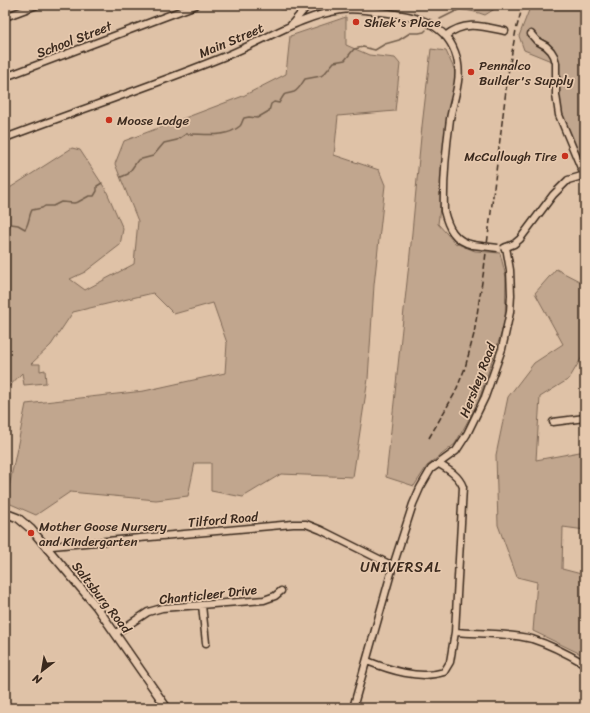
<svg xmlns="http://www.w3.org/2000/svg" width="590" height="713" viewBox="0 0 590 713" font-family="Sriracha,sans-serif">
<rect width="100%" height="100%" fill="#dfc2a7"/>
<filter id="ink" filterUnits="userSpaceOnUse"><feTurbulence type="fractalNoise" baseFrequency=".025" numOctaves="2"/><feDisplacementMap in="SourceGraphic" scale="8" xChannelSelector="R" yChannelSelector="G"/><feConvolveMatrix kernelMatrix="1 2 1 2 8 2 1 2 1" color-interpolation-filters="sRGB"/></filter>
<g filter="url(#ink)">
<path fill="#c1a68e" stroke="#7e6856" d="M437,5H501L485,15C470,9 453,10 437,5Z
M531,5H585V163H583L556,110V63L524,50L519,36Z
M346,17V45L369,55L395,58L400,64L395,111L338,116L334,155L379,170L385,185L374,285L368,379L353,477L281,474L243,497L211,491V463H195L188,496L156,500L70,492L36,515L6,502L26,404L144,391L225,373L227,343L213,303L174,314L153,293L73,312L51,345L31,364H40V371L45,370L46,383L24,385L22,373L5,391V191L72,148L80,150L106,190L123,229L120,245L85,272L70,279L85,290L134,264L138,221L115,164L124,141L243,96L286,74L290,36Z
M431,49L446,51L456,73L438,224L455,243L475,251L500,253L506,277L505,322L478,403L455,444L427,466L414,486L386,477L410,254L422,126Z
M556,269L585,284V352L569,379L540,397L536,460L585,451V530L563,527L562,569L585,575V656L533,631L537,582L517,577L498,525L496,455L508,397L534,363L563,344L535,293Z"/>
<g fill="none" stroke-linecap="round" stroke-linejoin="round">
<path stroke="#735e4c" stroke-width="1.5" d="M440,19L468,5
M121,177L128,174L138,160L153,156L164,143L177,140L186,134H190C206,134 226,138 240,126C242,124 242,121 244,118L249,117L257,118L269,111L271,104L274,102L279,103C287,90 282,96 294,92C299,90 302,83 305,79L321,76L325,73L334,62L345,60L354,49L363,47L375,50L385,44L399,40L410,33H419L424,32L426,30
M5,231L11,224L18,225L25,229C29,224 29,215 32,210L42,208L45,206H53L61,202L74,203L78,202L89,196H94L97,191V186L102,183"/>
<defs>
<path id="minor" d="M281,5H290
M307,5L339,9
M5,17L37,5
M291,25L308,5
M531,34L537,41L546,46L551,51L554,56L556,63V95L559,115L584,175
M445,36C465,20 482,26 505,31
M5,77L196,5
M5,138C79,110 155,85 228,55C265,40 301,16 341,10C353,8 367,10 380,12C410,15 443,20 455,52C464,76 454,96 450,119C446,149 443,180 444,211C448,227 454,241 473,245
M504,248L514,244L520,239L553,195L568,180L585,175
M553,422L585,418
M47,549L52,546L293,524H306L321,530L393,566
M202,605L206,643
M455,632C478,634 511,633 532,639C551,645 568,654 585,664
M116,633L148,612L162,608L264,600L275,596L281,591
M367,661C390,670 419,680 444,672L450,662L455,632L463,487C459,476 449,470 439,464
M353,708L393,566L413,504L420,488L431,469L456,451L467,434L485,397L502,349L510,312L511,295L510,270L506,247"/>
<path id="major" d="M5,513L18,518L31,529L96,606L167,708"/>
</defs>
<use href="#minor" stroke="#3b2a1e" stroke-width="9"/>
<use href="#major" stroke="#3b2a1e" stroke-width="10"/>
<use href="#minor" stroke="#e6c8ad" stroke-width="6"/>
<use href="#major" stroke="#e6c8ad" stroke-width="7"/>
<path stroke="#3b2a1e" stroke-width="1.5" stroke-dasharray="6 3" stroke-linecap="butt" d="M429,438L455,393L465,368L474,334L484,269L508,74L516,30L523,5"/>
<defs>
<path id="minor-bridge" d="M473,245L498,248"/>
</defs>
<use href="#minor-bridge" stroke="#3b2a1e" stroke-width="9" stroke-linecap="butt"/>
<use href="#minor-bridge" stroke="#e6c8ad" stroke-width="6"/>
</g>
</g>
<g fill="#c8321e" stroke="#e6c8ad" stroke-width="1.5">
<circle cx="356" cy="22" r="4"/>
<circle cx="471" cy="72" r="4"/>
<circle cx="109" cy="120" r="4"/>
<circle cx="565" cy="156" r="4"/>
<circle cx="31" cy="533" r="4"/>
</g>
<g text-anchor="middle" stroke-width="3.5" stroke-linejoin="round" paint-order="stroke">
<g font-size="13" fill="#3b2a1e" stroke="#e6c8ad" text-anchor="start">
<text x="364" y="27">Shiek's Place</text>
<text x="479" y="70">Pennalco<tspan x="479" dy="15">Builder's Supply</tspan></text>
<text x="117" y="125">Moose Lodge</text>
<text x="557" y="161" text-anchor="end">McCullough Tire</text>
<text x="39" y="531">Mother Goose Nursery<tspan x="39" dy="15">and Kindergarten</tspan></text>
</g>
<g font-size="13" fill="#3b2a1e" stroke="#e6c8ad">
<text transform="translate(74 39) rotate(-21)" y="5">School Street</text>
<text transform="translate(231 40) rotate(-23)" y="5">Main Street</text>
<text transform="translate(477 380) rotate(-69)" y="5">Hershey Road</text>
<text transform="translate(223 519) rotate(-5)" y="5">Tilford Road</text>
<text transform="translate(208 594) rotate(-6)" y="5">Chanticleer Drive</text>
<text transform="translate(102 597) rotate(52)" y="5">Saltsburg Road</text>
</g>
<g font-size="14" letter-spacing="1" fill="#3b2a1e" stroke="#e6c8ad">
<text x="401" y="572">UNIVERSAL</text>
</g>
</g>
<rect width="590" height="713" fill="none" stroke="#e6c8ad" stroke-width="20"/>
<rect x="10" y="10" width="570" height="693" fill="none" stroke="#3b2a1e" stroke-width="1.5" filter="url(#ink)"/>
<g transform="translate(42 671) rotate(211)" stroke="#e6c8ad" stroke-width="3" paint-order="stroke">
<path d="M0-3L7 15L0 10L-7 15Z" fill="#3b2a1e"/>
<text y="-6" font-size="11" font-weight="bold" text-anchor="middle" fill="#3b2a1e">N</text>
</g>
</svg>
